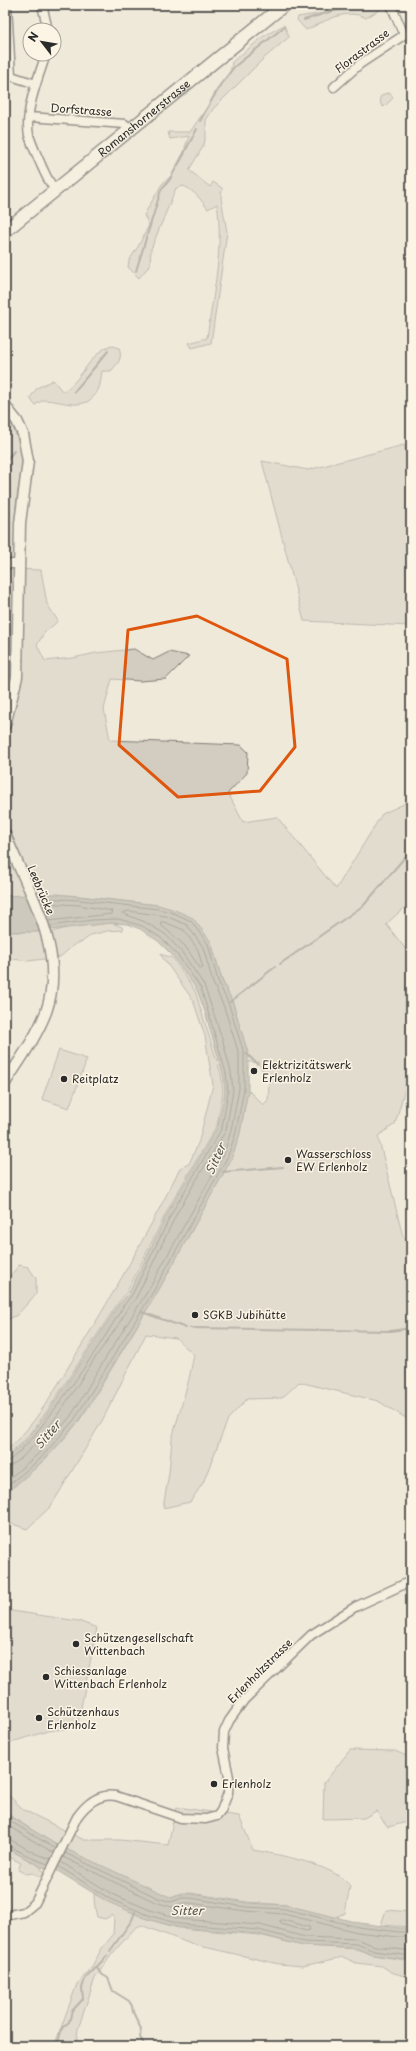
<svg xmlns="http://www.w3.org/2000/svg" width="416" height="2051" viewBox="0 0 416 2051" font-family="'Playpen Sans',sans-serif">
<rect width="100%" height="100%" fill="#efe9da"/>
<filter id="ink" filterUnits="userSpaceOnUse"><feTurbulence type="fractalNoise" baseFrequency=".025" numOctaves="2"/><feDisplacementMap in="SourceGraphic" scale="8" xChannelSelector="R" yChannelSelector="G"/><feConvolveMatrix kernelMatrix="1 2 1 2 8 2 1 2 1" color-interpolation-filters="sRGB"/></filter>
<g filter="url(#ink)">
<path fill="#d2cdc0" stroke="#7e7c76" d="M348,5H383L384,7L366,18C346,7 324,22 306,30L297,20L298,17L342,10Z
M284,25L289,37L263,59L213,109L206,120V134L204,145L189,170L210,187L213,182L222,188L221,198L227,232L211,343L192,348L189,343L207,338C213,294 224,248 217,204L208,209C199,198 197,193 184,186L176,188L151,249L150,265L139,278L128,267L129,261L139,245L149,225L144,215L162,184L171,176L180,163L185,154V147L189,136L170,139L168,132H190L230,74L232,62L264,36Z
M386,93L391,94L393,98L384,107L381,105L380,97Z
M111,345L119,348C123,359 118,363 111,371H102C101,377 101,384 98,390C86,414 63,400 43,400L35,405L30,398L37,388L53,380L63,392C84,378 88,355 111,345Z
M5,422L11,424C28,457 20,470 16,504C14,526 14,547 14,569L41,570L47,604L58,621L44,633L37,645L45,661L73,658L96,653L134,649L153,660L169,652L189,656L166,679L140,681L112,679L104,709L110,740L241,745L248,752L247,773L228,793L243,822L277,817L336,889L382,814L404,804L411,789V902L386,924L411,956V1067L395,1124L378,1136L403,1237L411,1242V1421L378,1401L299,1382L282,1398L247,1399L228,1419L203,1483L190,1502L163,1508L169,1473L172,1439L189,1379L194,1355L176,1338L146,1334L102,1421L51,1506L27,1529L10,1523L5,1526V1494C37,1469 65,1442 88,1408L157,1293L232,1158L240,1133L248,1090L263,1105L268,1100L269,1083L258,1062H247L248,1053L241,1030L233,1003L222,980L211,942L175,910L158,905L80,896L56,894L5,896Z
M404,445L411,467V626L304,621L262,461L308,470Z
M112,923L122,927L123,930L107,931L91,935L82,942L75,944L60,957L28,961L5,958V932H52L70,927Z
M160,954L173,958L195,991L221,1074L223,1092L217,1125L169,1207L127,1292L118,1303L45,1414L22,1443L5,1457V1451C34,1428 53,1392 72,1361C111,1298 147,1235 180,1168L189,1164L199,1141L213,1085L205,1036L193,1000Z
M59,1050L87,1059L69,1108L42,1099Z
M19,1265L28,1267L36,1278V1294L17,1315L5,1321L7,1280Z
M5,1610L78,1621L97,1628L77,1727L48,1731L5,1744Z
M350,1750L395,1751L411,1758V1824L407,1822L388,1827L376,1811L364,1818L323,1819L324,1783Z
M5,1792L24,1810L84,1840H120L168,1845L176,1807L239,1816L253,1850C280,1855 333,1864 350,1886L345,1913L336,1918L286,1905L247,1902L191,1893H181L172,1898L160,1894L55,1844L5,1813Z
M5,1847L41,1867V1869L45,1872L43,1878L33,1873L26,1874L18,1870L21,1863L5,1855Z
M94,1894L147,1919L178,1928L259,1935L303,1946L356,1949L373,1955L411,1961V1978L391,1972L382,1966L356,1963L343,1957L303,1966L279,1964L191,1944L141,1925L135,1928L112,1954L95,1978L78,2029L76,2046H41L55,2044L77,1984L90,1970L102,1948L113,1935L114,1917L112,1915L105,1919L97,1917C95,1909 94,1902 94,1894Z
M386,1910L411,1912V1927L381,1925Z"/>
<path fill="#a6a399" stroke="#75736d" d="M56,894L158,905L175,910L193,918L211,942L222,980L233,1003L241,1030L248,1053V1090L240,1133L232,1158L157,1293L78,1422L43,1461L5,1493V1459L23,1444L46,1415L119,1304L129,1293L170,1208L218,1126L225,1092L223,1074L205,1012L197,990L174,957L158,941L140,929L127,924L110,923L33,932L5,931V896Z
M5,1813L55,1844L172,1898L181,1894H191L247,1903L286,1905L359,1923L399,1928H411V1960L373,1955L356,1948L303,1946L259,1934L178,1927L147,1919L108,1902L56,1870L41,1867L5,1847Z"/>
<g fill="none" stroke-linecap="round" stroke-linejoin="round">
<path stroke="#5c5b57" stroke-width="1" d="M42,903L79,905L112,911L111,914L48,921
M161,922H164L184,930L198,950L203,968H200L185,946L161,925Z
M5,1462C25,1460 112,1329 123,1306L132,1295L174,1209L222,1128L228,1092L226,1073L201,988L177,954L161,938L142,926L119,919L92,920L50,926
M5,1467C29,1466 81,1379 95,1358C106,1342 119,1326 127,1309L136,1298L178,1211L226,1130L233,1091L231,1072L222,1038L204,985L181,951L165,934L145,922L122,913L128,911L166,916L187,925L203,947L213,983L224,1007L239,1054V1089L231,1130L224,1154L180,1233L149,1289L95,1375L79,1403L70,1417L37,1455L5,1482
M5,1488L40,1459L74,1420L153,1292L228,1156L236,1132L244,1089V1053L237,1031L229,1005L218,981L208,944L191,921L174,913L158,909L80,900L40,898
M5,1818L56,1849
M5,1824L54,1853
M5,1838L11,1840L36,1854L51,1859
M5,1844L34,1859L48,1864
M65,1853L158,1898L171,1902L182,1898H190L246,1907L285,1909L358,1927L399,1932H411
M63,1857L155,1902L172,1907L183,1903H190L246,1911L284,1914L357,1932L398,1937H411
M61,1862L112,1894L150,1910L180,1919L260,1925L305,1937L357,1939L375,1946L411,1951
M58,1866L110,1899L148,1915L179,1924L259,1930L304,1942L357,1944L374,1951L411,1956
M283,1920L309,1927L310,1930L306,1931L281,1924L280,1921Z"/>
<path stroke="#75736d" stroke-width="2" d="M304,20L342,8L358,5
M200,121L220,85L234,67L284,27
M136,271L161,190L170,179L197,129
M74,392L108,351
M5,462L14,451
M280,964L364,905L411,850
M230,1002L275,967
M246,1053L257,1064
M223,1172L283,1167
M142,1312L186,1328
M190,1328L391,1331L411,1328
M110,1951L132,1920L135,1912
M97,1968L101,1974L108,1978L113,1991L129,2001L132,2006L133,2012L141,2029L140,2037L145,2046
M50,2046L58,2042L62,2028L69,2022L72,2011L83,1999L82,1988L85,1979L107,1956"/>
<defs>
<path id="minor" d="M7,5L11,76L36,84
M42,5L48,30
M46,54C39,76 24,112 29,135C32,146 38,157 42,167C46,175 49,184 56,190
M334,87L360,64L404,35L391,5
M29,117L125,124L130,130
M5,564H18
M5,1916L24,1912L35,1903L77,1817C87,1803 99,1793 116,1796L181,1818L206,1819L217,1816L221,1811L228,1793L229,1777L223,1748L224,1732L229,1721L244,1700L311,1635L355,1607L411,1581"/>
<path id="tertiary" d="M5,406L17,421L23,434L28,461L20,523L17,677L5,725
M5,834C27,890 68,950 46,1012C36,1038 19,1061 5,1083"/>
<g id="secondary">
<path id="s1" d="M5,231L284,5"/>
</g>
</defs>
<use href="#minor" stroke="#2b2b2b" stroke-width="11"/>
<use href="#tertiary" stroke="#2b2b2b" stroke-width="13"/>
<use href="#secondary" stroke="#2b2b2b" stroke-width="15"/>
<use href="#minor" stroke="#fcf5e5" stroke-width="8"/>
<use href="#tertiary" stroke="#fcf5e5" stroke-width="10"/>
<use href="#secondary" stroke="#fcf5e5" stroke-width="12"/>
</g>
</g>
<path d="M0 0H416V2051H0ZM197,616L287,659L295,747L260,791L178,797L119,745L128,630Z" fill="#efe9da" fill-opacity=".55" fill-rule="evenodd"/>
<path fill="none" stroke="#df570e" stroke-width="3" stroke-linejoin="round" d="M197,616L287,659L295,747L260,791L178,797L119,745L128,630Z"/>
<g fill="#2b2b2b" stroke="#fcf5e5" stroke-width="1.5">
<circle cx="254" cy="1071" r="4"/>
<circle cx="64" cy="1079" r="4"/>
<circle cx="288" cy="1160" r="4"/>
<circle cx="195" cy="1315" r="4"/>
<circle cx="76" cy="1644" r="4"/>
<circle cx="46" cy="1677" r="4"/>
<circle cx="39" cy="1718" r="4"/>
<circle cx="214" cy="1784" r="4"/>
</g>
<g text-anchor="middle" stroke-width="3" stroke-linejoin="round" paint-order="stroke">
<g font-size="11" fill="#2b2b2b" stroke="#fcf5e5">
<text transform="translate(362 51) rotate(-37)" y="4">Florastrasse</text>
<text transform="translate(81 110) rotate(4)" y="4">Dorfstrasse</text>
<text dy="4" stroke="none"><textPath href="#s1" startOffset="179">Romanshornerstrasse</textPath></text>
<text transform="translate(41 890) rotate(67)" y="4">Leebrücke</text>
<text transform="translate(260 1671) rotate(-45)" y="4">Erlenholzstrasse</text>
</g>
<g font-size="11" fill="#2b2b2b" stroke="#fcf5e5" text-anchor="start">
<text x="262" y="1069">Elektrizitätswerk<tspan x="262" dy="13">Erlenholz</tspan></text>
<text x="72" y="1083">Reitplatz</text>
<text x="296" y="1158">Wasserschloss<tspan x="296" dy="13">EW Erlenholz</tspan></text>
<text x="203" y="1319">SGKB Jubihütte</text>
<text x="84" y="1642">Schützengesellschaft<tspan x="84" dy="13">Wittenbach</tspan></text>
<text x="54" y="1675">Schiessanlage<tspan x="54" dy="13">Wittenbach Erlenholz</tspan></text>
<text x="47" y="1716">Schützenhaus<tspan x="47" dy="13">Erlenholz</tspan></text>
<text x="222" y="1788">Erlenholz</text>
</g>
<g font-size="12" font-style="italic" fill="#565552" stroke="#fcf5e5">
<text transform="translate(216 1159) rotate(-66)" y="4">Sitter</text>
<text transform="translate(48 1435) rotate(-49)" y="4">Sitter</text>
<text x="187" y="1915">Sitter</text>
</g>
</g>
<rect width="416" height="2051" fill="none" stroke="#fcf5e5" stroke-width="20"/>
<rect x="10" y="10" width="396" height="2031" fill="none" stroke="#2b2b2b" stroke-width="1.5" filter="url(#ink)"/>
<g transform="translate(42 42) rotate(301)"><circle r="19" fill="#fcf5e5" stroke="#a8a49b"/>
<path d="M0-3L7 15L0 10L-7 15Z" fill="#2b2b2b"/>
<text y="-6" font-size="11" font-weight="bold" text-anchor="middle" fill="#2b2b2b">N</text>
</g>
</svg>
